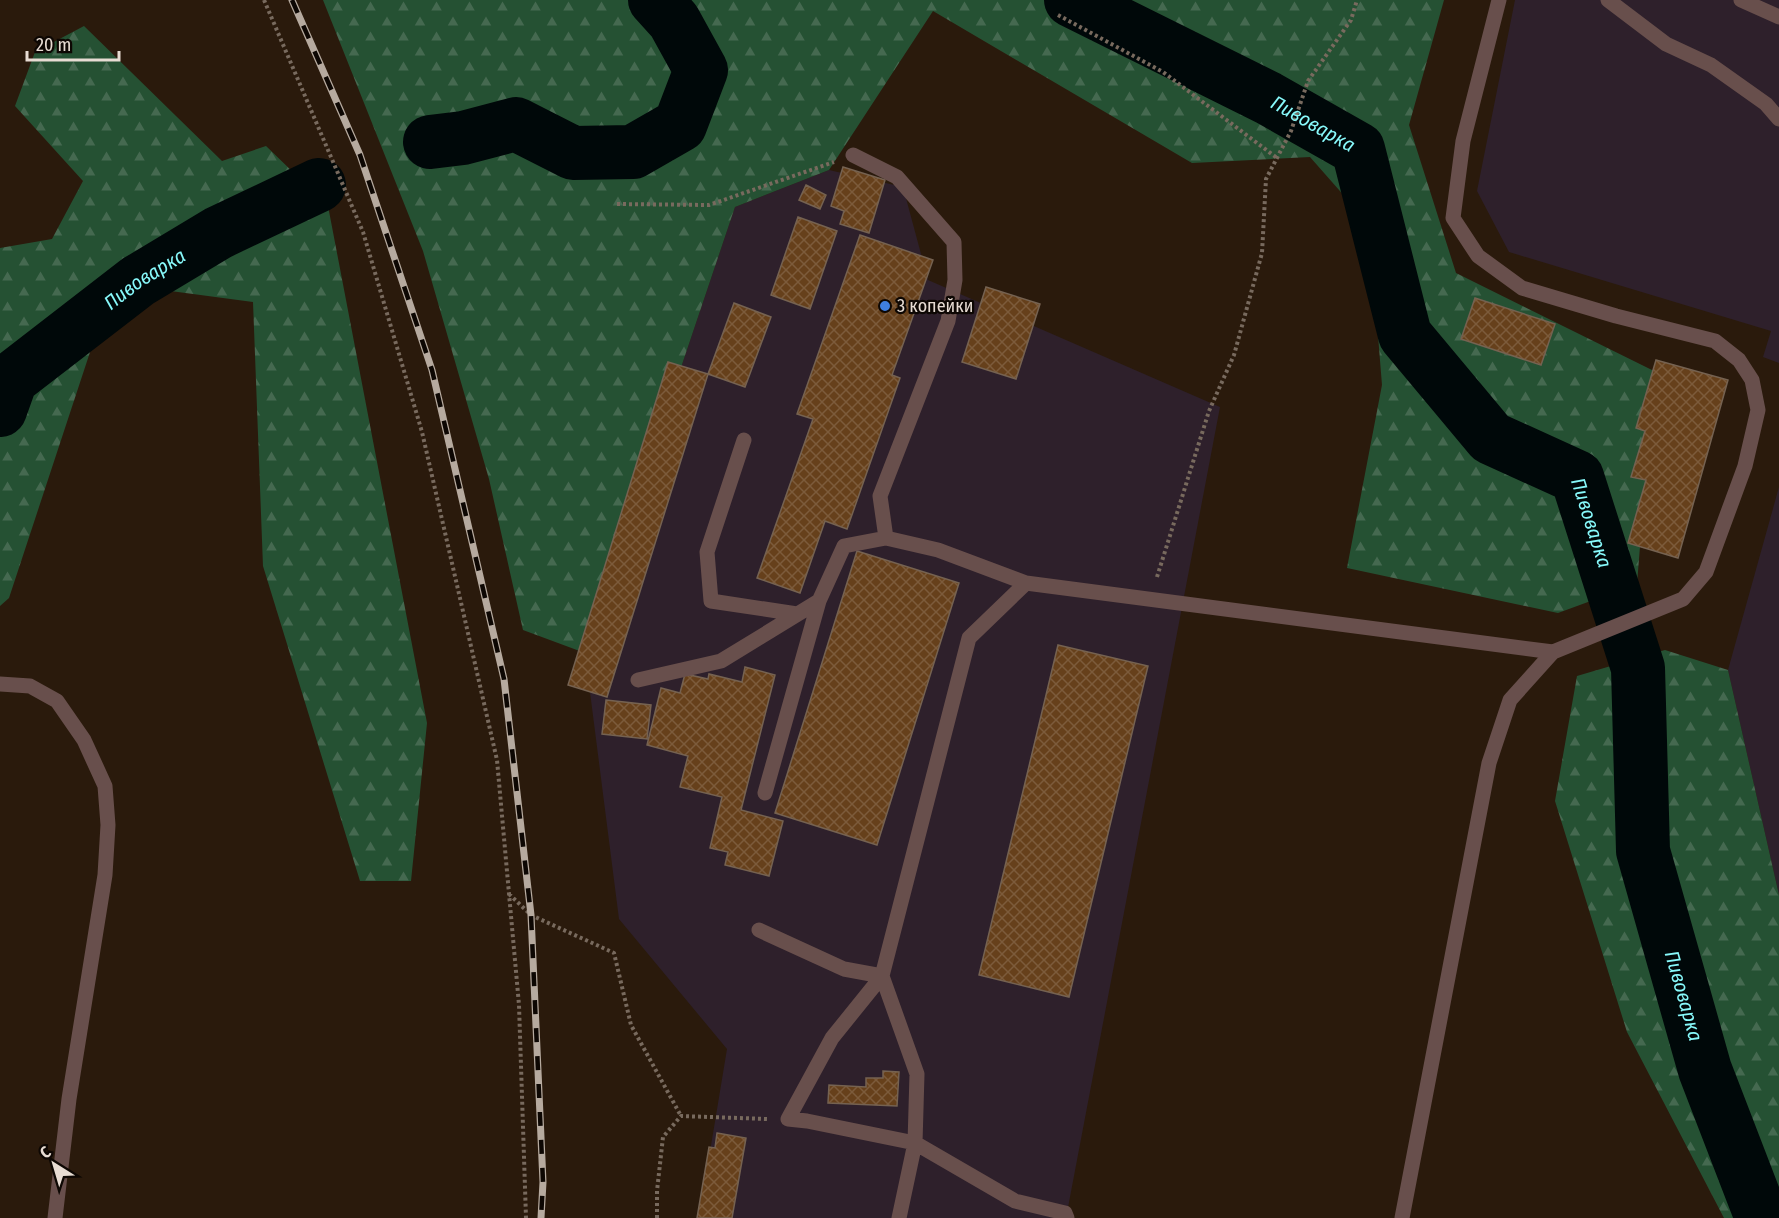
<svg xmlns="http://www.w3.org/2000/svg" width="1779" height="1218" viewBox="0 0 1779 1218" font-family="'Fira Sans Condensed',sans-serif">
<defs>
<pattern id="forest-firs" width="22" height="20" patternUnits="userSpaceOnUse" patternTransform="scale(1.5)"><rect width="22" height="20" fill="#255133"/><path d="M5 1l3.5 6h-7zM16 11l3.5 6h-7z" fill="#456950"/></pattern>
<pattern id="building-cross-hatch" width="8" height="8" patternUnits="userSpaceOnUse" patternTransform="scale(1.5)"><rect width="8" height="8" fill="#66401b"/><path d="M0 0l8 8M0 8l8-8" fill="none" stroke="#7c5b3b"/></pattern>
</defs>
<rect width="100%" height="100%" fill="#2a1a0c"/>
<path fill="#2e202b" d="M1515,0H1779V363L1763,357L1771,331L1509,252L1477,191Z
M829,170L903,187L928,280L1220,407L1066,1218H699L727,1049L619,919L585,653L735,207Z
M1779,487V895L1728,670Z"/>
<path fill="url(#forest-firs)" d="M323,0H1444L1409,125L1456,273L1654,371L1637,584L1558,613L1347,568L1382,385L1369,224L1310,157L1192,163L933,11L829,170L735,207L585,653L523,630L489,479L423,251Z
M84,26L222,161L266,146L328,206L427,723L411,881H360L263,566L253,302L148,288L93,343L9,598L0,606V248L52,239L83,181L15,106L35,52Z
M1665,650L1728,670L1779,895V1218H1724L1627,1032L1555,801L1577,676Z"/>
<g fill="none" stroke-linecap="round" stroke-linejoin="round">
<g stroke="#000809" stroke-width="54">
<path id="s1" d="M1071,0L1268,98L1358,149L1405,335L1491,438L1577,477L1638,668L1643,851L1705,1070L1762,1218"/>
<path d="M430,142L463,138L516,124L573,153L633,152L680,125L701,70L674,21L655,0"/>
<path id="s2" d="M0,410L11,379L138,281L218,233L319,185"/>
</g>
</g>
<path fill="url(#building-cross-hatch)" stroke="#756251" stroke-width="1.5" d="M843,167L885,180L869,233L840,224L844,211L831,206Z
M806,185L826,195L820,209L799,200Z
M798,217L837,231L810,309L771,295Z
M860,235L933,260L892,375L900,378L847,529L825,521L800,593L757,578L813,419L797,414Z
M986,287L1040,304L1016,379L962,362Z
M1475,298L1555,324L1541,365L1461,339Z
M734,303L771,317L745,387L708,374Z
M1656,360L1728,380L1678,558L1628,543L1646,480L1631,477L1645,431L1636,428Z
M668,362L708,374L607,697L568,685Z
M857,551L959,583L877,845L775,813Z
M1058,645L1148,666L1069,997L979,975Z
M745,667L775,675L741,810L783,821L769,876L725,865L728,852L710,848L722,797L680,787L688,756L647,745L661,688L680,693L685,674L708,679L709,674L742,682Z
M606,700L651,705L647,739L602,734Z
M883,1071L899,1072L897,1106L828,1103L829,1085L866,1087V1078H883Z
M717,1133L746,1138L732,1218H697L709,1147L715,1148Z"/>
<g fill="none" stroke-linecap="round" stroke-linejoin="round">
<path stroke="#786a5e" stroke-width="4" stroke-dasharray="3 3" stroke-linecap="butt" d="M264,0L363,232L422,432L497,760L519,1005L526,1218
M1058,15L1163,72L1277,158
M617,204L709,205L834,162
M1157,577L1209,411L1234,355L1262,253L1266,179L1291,131L1308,81L1351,20L1357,0
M509,894L531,915L614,953L631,1025L681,1116
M657,1218V1191L663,1137L681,1116L767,1119"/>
<path stroke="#684f4c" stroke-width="15" d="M1608,0L1666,44L1711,65L1766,104L1779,119
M1741,0L1779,17
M853,155L897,177L954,242L955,280L948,321L880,496L886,538
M744,440L707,552L711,601L797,614
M638,680L721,661L819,601L844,546L886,538L938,550L1026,583
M0,684L30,686L57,701L84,740L105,786L108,825L105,875L69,1099L55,1218
M765,793L819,601
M759,930L844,969L882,976L832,1038L788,1119L807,1121L915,1143L1015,1201L1065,1213L1067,1218
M899,1218L915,1143L917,1074L882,976L969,638L1026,583L1553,652
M1402,1218L1489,763L1510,700L1553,652L1683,599L1706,572L1745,466L1758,410L1752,380L1739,360L1715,341L1616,316L1522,288L1478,256L1453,218L1463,141L1499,0"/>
<defs>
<path id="rail" d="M292,0L360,155L432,370L504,679L531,915L543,1182L541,1218"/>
</defs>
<use href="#rail" stroke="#b6aa9f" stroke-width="7"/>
<use href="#rail" stroke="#0d0703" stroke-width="4.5" stroke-dasharray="14" stroke-linecap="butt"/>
</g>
<circle fill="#3f7fe0" stroke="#0d0703" stroke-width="2" cx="885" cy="306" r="6"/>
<g text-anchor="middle" stroke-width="4.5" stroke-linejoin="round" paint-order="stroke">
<g font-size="18" fill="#e7dcd3" stroke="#0d0703" text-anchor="start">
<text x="897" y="312">3 копейки</text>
</g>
<g font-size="20" font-style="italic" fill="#87f9fb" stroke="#0d0703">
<text dy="7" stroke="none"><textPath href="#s1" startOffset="272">Пивоварка</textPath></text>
<text dy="7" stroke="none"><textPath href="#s2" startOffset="200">Пивоварка</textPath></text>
<text dy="7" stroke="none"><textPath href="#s1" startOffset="792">Пивоварка</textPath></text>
<text dy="7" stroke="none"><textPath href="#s1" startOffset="1278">Пивоварка</textPath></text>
</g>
</g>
<g transform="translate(54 1164) rotate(323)" stroke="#0d0703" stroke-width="4.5" paint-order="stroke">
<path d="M0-4.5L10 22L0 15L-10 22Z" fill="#e7dcd3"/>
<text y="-9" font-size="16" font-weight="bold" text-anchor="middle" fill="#e7dcd3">С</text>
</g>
<path d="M27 51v9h92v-9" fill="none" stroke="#e7dcd3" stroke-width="3"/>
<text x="36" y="51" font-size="18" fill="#e7dcd3" stroke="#0d0703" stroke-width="4.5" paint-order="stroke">20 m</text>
</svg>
